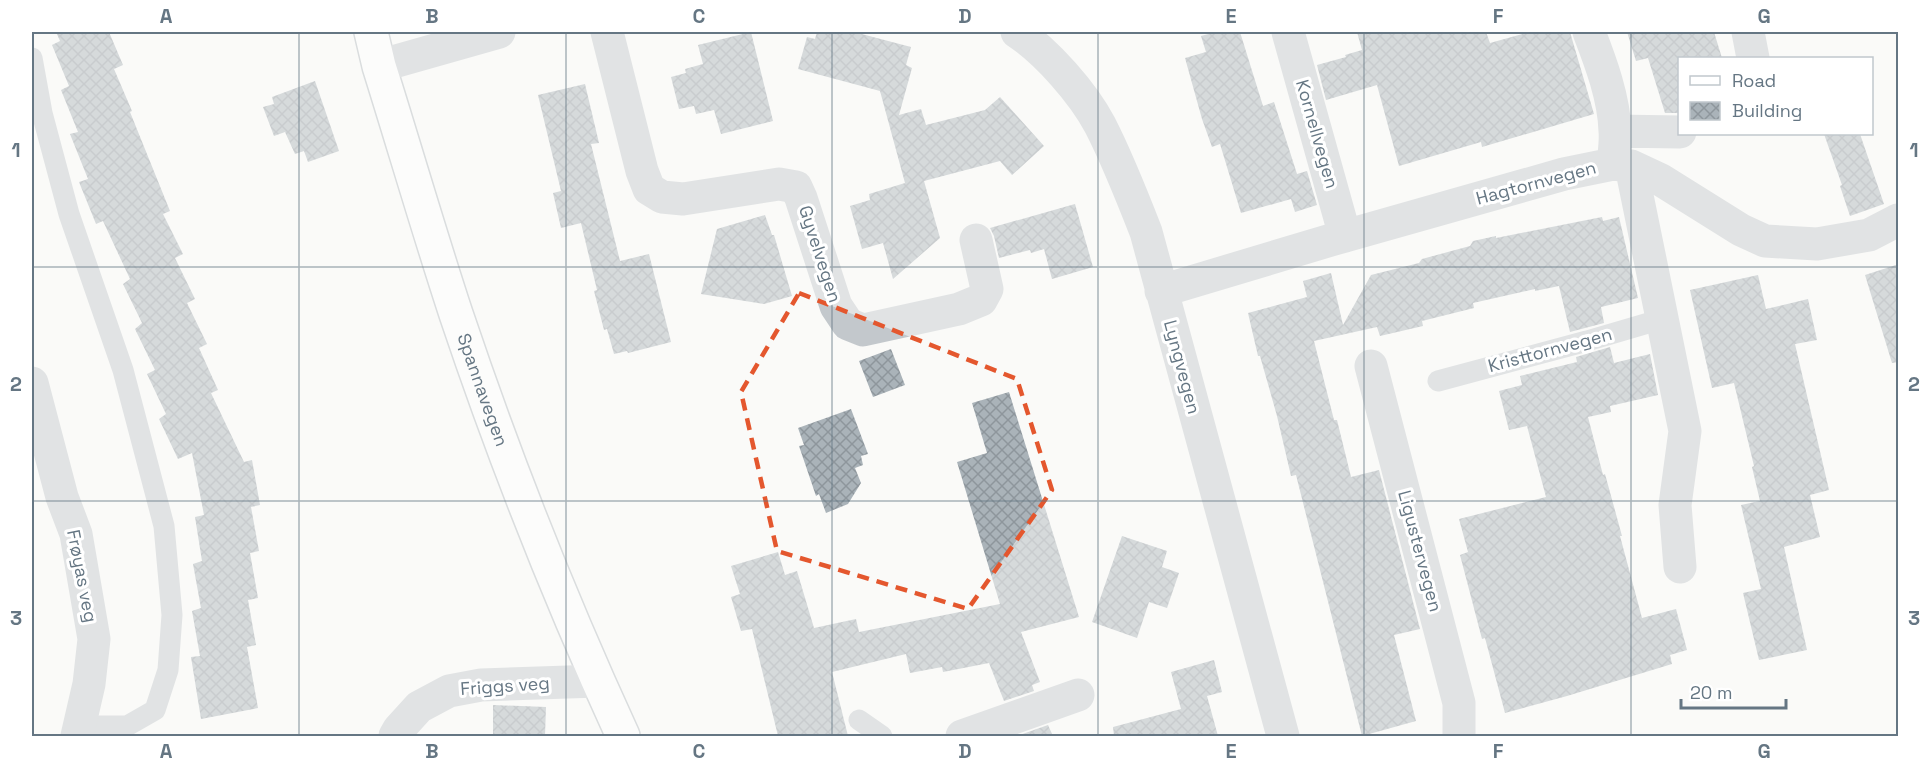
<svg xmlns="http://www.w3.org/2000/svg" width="1930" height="768" viewBox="0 0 1930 768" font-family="'Space Grotesk',sans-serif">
<defs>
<pattern id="building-cross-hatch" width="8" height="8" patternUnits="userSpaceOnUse" patternTransform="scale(1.5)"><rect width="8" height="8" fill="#aab3b9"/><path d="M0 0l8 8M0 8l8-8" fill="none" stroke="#8e969c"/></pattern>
</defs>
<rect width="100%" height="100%" fill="#fafaf8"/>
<path fill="url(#building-cross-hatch)" d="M56,32H109L123,65L114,69L132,111L130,112L170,211L163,214L183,254L175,258L195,299L187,303L207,344L199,348L218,390L211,393L244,462L252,460L260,505L251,507L259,551L250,553L258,598L248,600L256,645L247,647L258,708L201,719L191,657L200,656L192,611L201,608L193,564L202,561L195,517L204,515L192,453L178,459L159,419L166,414L147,374L155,370L135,329L142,323L123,284L130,279L103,221L96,224L79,182L88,179L70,134L78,132L61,90L69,86L52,45L60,41Z
M751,32L773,121L721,134L714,110L696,114L694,106L679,109L671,77L686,73L685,69L703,64L698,45Z
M817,32H854L911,47L906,65L912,68L899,115L921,109L926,125L985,110L1000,97L1044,146L1012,175L1000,161L924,181L940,238L893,279L883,243L862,249L850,206L870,200L869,194L905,183L880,91L798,69L807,37L815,39Z
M1216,32H1240L1263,106L1274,102L1297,174L1307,171L1317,205L1295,212L1291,199L1241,213L1220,144L1212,147L1202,119L1185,58L1206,52L1201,36Z
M1357,32H1486L1490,43L1530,32H1570L1594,114L1482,147L1481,142L1399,166L1377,85L1326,100L1317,65L1346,57L1345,55L1362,50Z
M1627,32H1714L1722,58H1680V113H1665L1648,58L1636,61Z
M315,81L339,151L308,162L304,151L295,154L285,132L274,136L263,107L274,104L272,97Z
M585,84L599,143L591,144L620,261L649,254L671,342L628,353L627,351L614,354L607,329L604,330L594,291L597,290L581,223L561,228L553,193L561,191L538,95Z
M1824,134H1860L1884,204L1850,216L1840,186L1842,185Z
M1075,204L1093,267L1052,279L1044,249L1031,253L1030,250L999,258L994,236L990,228Z
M765,215L772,235H774L792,296L764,304L701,294L717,229Z
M1602,217L1603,221L1619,217L1638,298L1601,307L1604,323L1570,332L1559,286L1535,291V289L1473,303L1474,308L1422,321L1423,326L1380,336L1377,327L1314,341L1334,420H1337L1351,477L1379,470L1420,629L1394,635L1416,721L1362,736L1296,475L1291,476L1277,416L1260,356H1258L1248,313L1307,297L1303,281L1331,273L1343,325L1371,275L1419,263L1422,259L1470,246L1473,241L1496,236V238Z
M1899,264V362L1892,363L1865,275Z
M1758,275L1766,309L1808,299L1817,340L1795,344L1829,490L1810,495L1820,537L1784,547L1807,650L1759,660L1743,593L1761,589L1741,505L1760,501L1752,467L1754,466L1734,383L1712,388L1690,290Z
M1610,347L1614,363L1650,354L1658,395L1610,406L1611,412L1588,417L1603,475L1605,474L1622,536H1620L1642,618L1676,609L1687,650L1670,655L1672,664L1567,696L1505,713L1485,638L1482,639L1460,555L1468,552L1459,519L1546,497L1527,426L1509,430L1499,391L1522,385L1520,376L1577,362L1576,357Z
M891,349L905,385L873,397L859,361Z
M1009,392L1079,617L1021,632L1040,682L1032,685L1034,691L1004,701L989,663L943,672L942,667L910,673L906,654L832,672L848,736H778L752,629L741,631L731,597L740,594L731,566L778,552L785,575L797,571L814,628L856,619L859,632L1000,604L957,462L987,453L972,403Z
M851,409L868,454L861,456L863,465L855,468L861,483L848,504L826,513L819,494L816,496L799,446L804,445L798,428Z
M1122,536L1167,551L1162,567L1179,573L1167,608L1149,602L1137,638L1092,622Z
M1214,660L1222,692L1207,696L1218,736H1114L1113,727L1181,709L1171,672Z
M493,705L546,707L545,736H493Z
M1048,725L1053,736H1017Z"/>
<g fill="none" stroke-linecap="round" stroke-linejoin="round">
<defs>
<g id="secondary">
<path id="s1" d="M371,32L379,66C405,149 429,232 456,314C504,457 560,599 623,736"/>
</g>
</defs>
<use href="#secondary" stroke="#b3babf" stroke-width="36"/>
<path stroke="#c3c8cc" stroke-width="21" d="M32,58L42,113L69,214L123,370L164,526L172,615L168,670L155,710L127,726H80
M1438,381L1587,341L1662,319
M859,720L882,736"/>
<path stroke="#c3c8cc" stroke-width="33" d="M607,32L642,171L649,189L662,197L683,199L779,184L796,187L801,198L836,306L848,324L863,330L959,309L981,300L987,289L976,240
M1017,32C1047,52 1083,93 1100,125C1118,160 1132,196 1146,232L1283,736
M1288,32L1345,236
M1589,32C1601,63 1614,98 1615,131C1616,142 1614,153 1613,164
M1748,32L1753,58
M379,66L499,32
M1615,131L1680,132
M1631,166L1685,431L1675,505L1680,567
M1161,291L1331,240L1564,174L1613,164L1631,166L1661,180L1741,230L1765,241L1817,244L1869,235L1898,220
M1371,366L1459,703V736
M32,383L62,497L76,534L94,639L89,684L77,736
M395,736L399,729L419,707L449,691L481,685L598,681
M962,736L1078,695"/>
<use href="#secondary" stroke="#fff" stroke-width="33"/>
</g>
<path d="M0 0H1930V768H0ZM799,293L1017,379L1052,490L968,609L777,551L741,392Z" fill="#fafaf8" fill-opacity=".55" fill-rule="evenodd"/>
<path fill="none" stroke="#e4572e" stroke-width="4.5" stroke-dasharray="12 8" stroke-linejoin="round" d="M799,293L1017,379L1052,490L968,609L777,551L741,392Z"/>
<path fill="none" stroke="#657683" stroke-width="1.5" stroke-opacity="0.55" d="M299,32V736M566,32V736M832,32V736M1098,32V736M1364,32V736M1631,32V736M32,267H1898M32,501H1898"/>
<g text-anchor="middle" stroke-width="6" stroke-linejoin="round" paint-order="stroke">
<g font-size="18" fill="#657683" stroke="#fff">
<text transform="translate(1317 134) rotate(74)" y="6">Kornellvegen</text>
<text transform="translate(1536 183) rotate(-15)" y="6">Hagtornvegen</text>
<text transform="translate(820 254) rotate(72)" y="6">Gyvelvegen</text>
<text transform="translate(1550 350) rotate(-15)" y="6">Kristtornvegen</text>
<text transform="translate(1182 367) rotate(75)" y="6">Lyngvegen</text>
<text dy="6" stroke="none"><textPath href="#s1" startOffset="375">Spannavegen</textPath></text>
<text transform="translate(1420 551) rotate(75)" y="6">Ligustervegen</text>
<text transform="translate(82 576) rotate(79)" y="6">Frøyas veg</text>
<text transform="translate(505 686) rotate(-4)" y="6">Friggs veg</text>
</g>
</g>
<rect width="1930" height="768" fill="none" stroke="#ffffff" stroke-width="66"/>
<rect x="1678" y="57" width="195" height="78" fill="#ffffff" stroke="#c1c8cd" stroke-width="1.5"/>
<rect x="1690" y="76" width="30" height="9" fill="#ffffff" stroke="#c1c8cd" stroke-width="1.5"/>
<text x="1732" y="87" font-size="18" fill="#657683">Road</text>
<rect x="1690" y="102" width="30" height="18" fill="url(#building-cross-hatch)" stroke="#c1c8cd" stroke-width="1.5"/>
<text x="1732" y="117" font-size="18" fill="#657683">Building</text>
<path d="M1681 699v9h105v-9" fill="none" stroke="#657683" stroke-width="3"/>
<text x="1690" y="699" font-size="18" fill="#657683" stroke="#ffffff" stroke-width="4.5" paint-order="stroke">20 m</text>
<rect x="33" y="33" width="1864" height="702" fill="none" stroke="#657683" stroke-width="2"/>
<g font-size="20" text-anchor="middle" font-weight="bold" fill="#657683">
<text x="166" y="23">A</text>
<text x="432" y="23">B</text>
<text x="699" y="23">C</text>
<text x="965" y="23">D</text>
<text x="1231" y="23">E</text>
<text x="1498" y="23">F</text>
<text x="1764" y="23">G</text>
<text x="16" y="157">1</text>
<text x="1914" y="157">1</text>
<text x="16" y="391">2</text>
<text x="1914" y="391">2</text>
<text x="16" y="625">3</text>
<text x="1914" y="625">3</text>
<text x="166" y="758">A</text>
<text x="432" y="758">B</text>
<text x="699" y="758">C</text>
<text x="965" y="758">D</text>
<text x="1231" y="758">E</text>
<text x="1498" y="758">F</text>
<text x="1764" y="758">G</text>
</g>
</svg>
